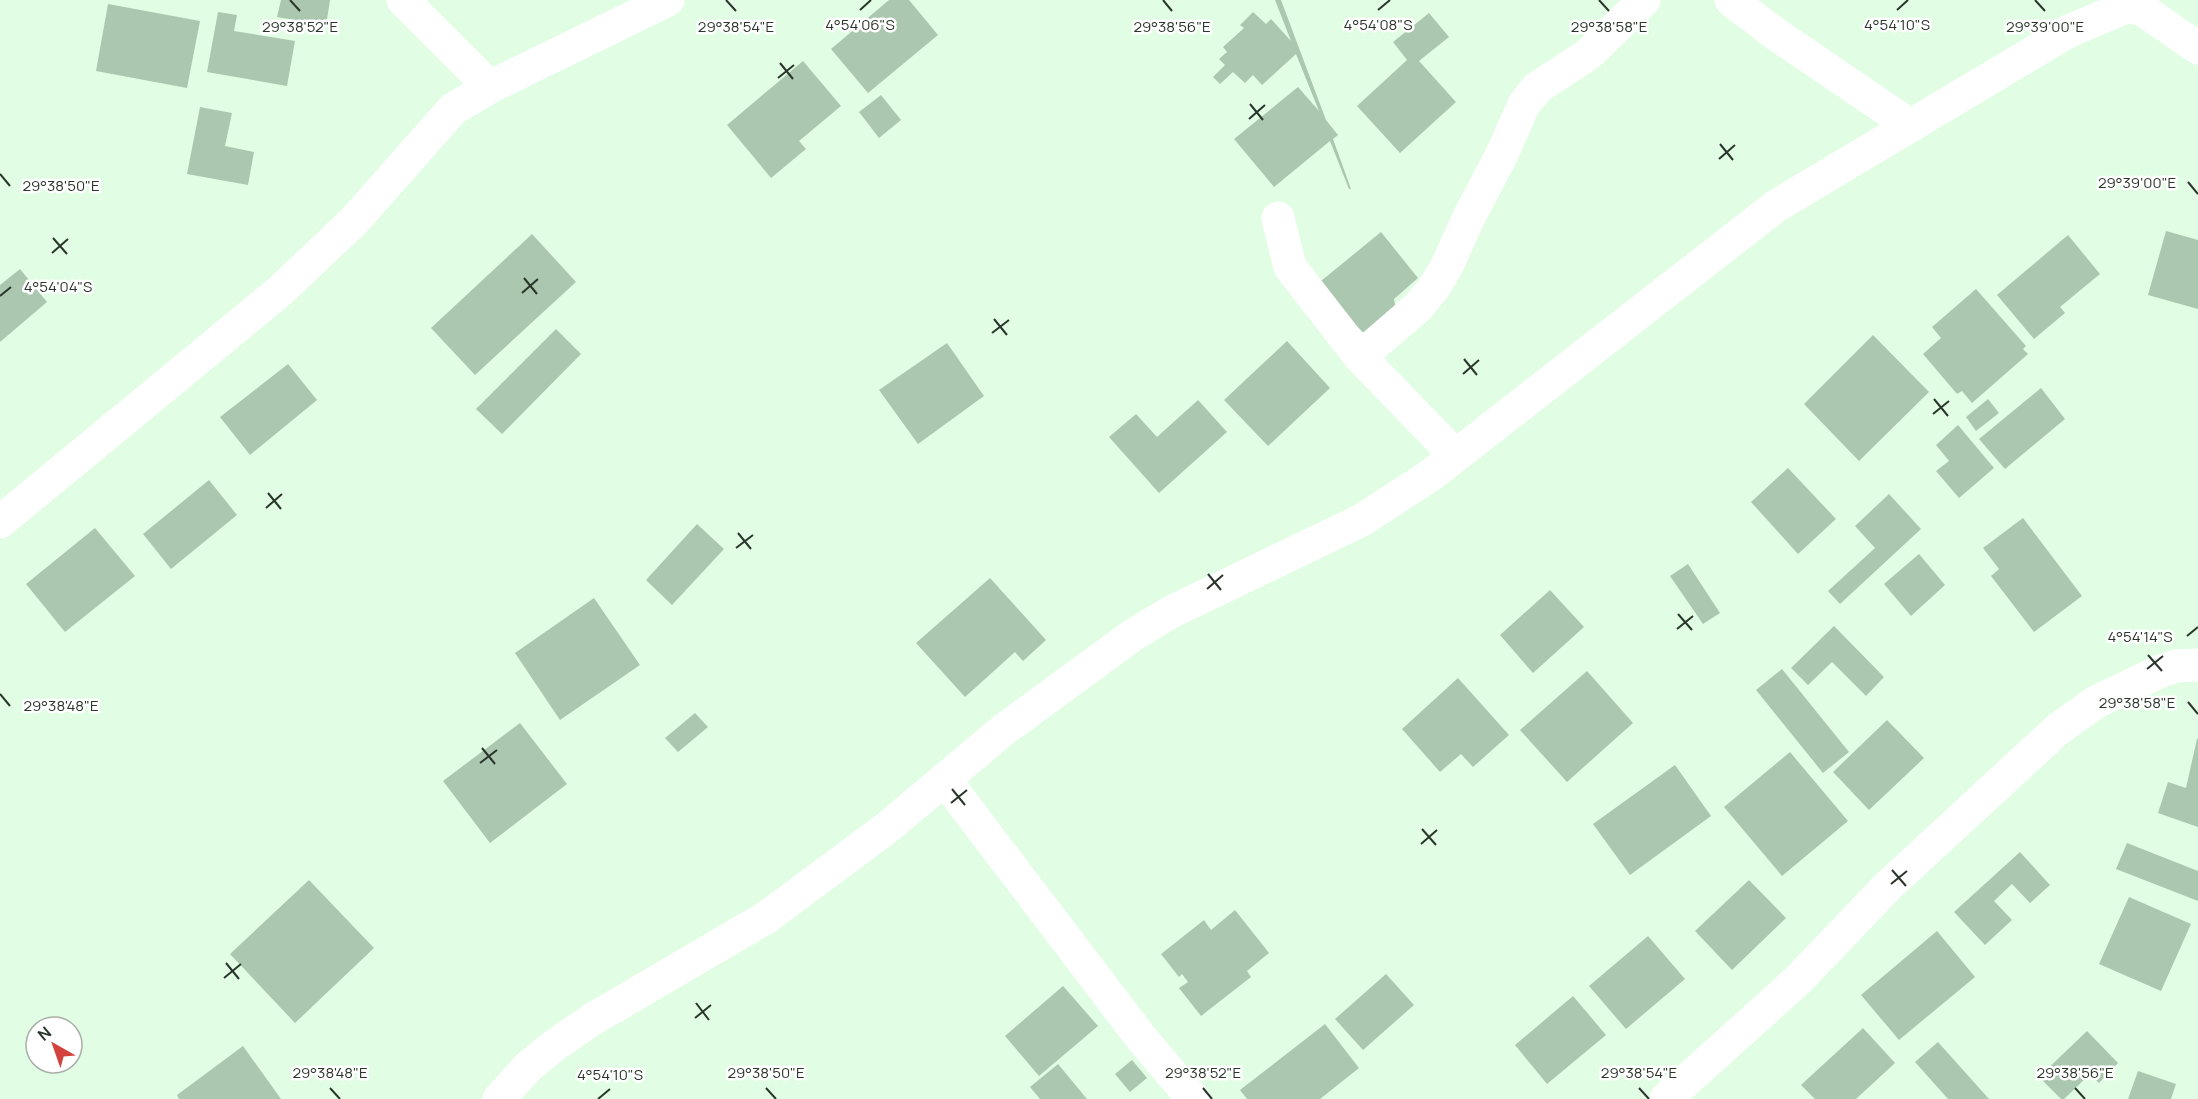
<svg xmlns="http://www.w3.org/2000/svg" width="2198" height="1099" viewBox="0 0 2198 1099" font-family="Manrope,sans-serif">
<rect width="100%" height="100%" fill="#e1fee4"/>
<path fill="#abc7af" d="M281,0H330L326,26L277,17Z
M889,0H909L938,35L868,93L831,49Z
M1275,0H1281L1326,120L1338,135L1333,139L1351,189H1349L1330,141L1274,187L1234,139L1298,87L1319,111L1296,54L1262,85L1253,75L1245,83L1233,72L1220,84L1213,77L1225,65L1219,59L1227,52L1223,47L1244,28L1240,25L1253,12L1266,24L1271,19L1291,41Z
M108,4L200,21L187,88L96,71Z
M218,12L237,15L234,31L295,41L287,86L207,72Z
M1429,13L1449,37L1419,61L1456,102L1400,153L1357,106L1407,60L1393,42Z
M803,61L841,106L799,141L806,149L771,178L727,125Z
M881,95L901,120L879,138L859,112Z
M200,107L232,113L225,146L254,152L248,185L187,174Z
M2166,231L2198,240V309L2148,295Z
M1381,232L1418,278L1394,299L1396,309L1368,337L1340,310L1321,281Z
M532,234L576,282L475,375L431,328Z
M2068,235L2100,274L2060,307L2065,313L2034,339L1997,295Z
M20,269L47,302L0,342V285Z
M1976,289L2026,346L2023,349L2028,354L1972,403L1962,391L1957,394L1923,354L1941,338L1932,327Z
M556,329L581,354L502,434L476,409Z
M1873,335L1929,392L1859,461L1804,404Z
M1287,341L1330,388L1268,446L1224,400Z
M947,343L984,396L918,444L879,390Z
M288,364L317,400L250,455L220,417Z
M2041,388L2065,419L2005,469L1979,439Z
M1988,399L1999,413L1976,431L1966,417Z
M1198,400L1227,432L1159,493L1109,437L1136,414L1157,437Z
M1958,425L1994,468L1959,498L1936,471L1949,461L1936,445Z
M1788,468L1836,519L1798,554L1751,502Z
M209,480L237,515L171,569L143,534Z
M1889,494L1921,529L1840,604L1828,591L1875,548L1855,526Z
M2023,518L2082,596L2034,632L1991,576L1999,569L1983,548Z
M697,524L724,549L672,605L646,580Z
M95,528L135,576L65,632L26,584Z
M1919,554L1945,585L1911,616L1884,584Z
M1688,564L1720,613L1703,624L1670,576Z
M990,578L1046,640L1023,661L1015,652L965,697L916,643Z
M1550,590L1584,627L1533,673L1500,635Z
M594,598L640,665L560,720L515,653Z
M1834,626L1884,677L1866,696L1832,662L1808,685L1791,668Z
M1782,669L1849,752L1823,773L1756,690Z
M1587,671L1633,723L1567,782L1520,730Z
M1458,678L1509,735L1473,767L1461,754L1440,772L1402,729Z
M695,713L708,727L678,752L665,738Z
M1887,720L1924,758L1869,810L1833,772Z
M520,723L567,784L490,843L443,781Z
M2197,739H2198V827L2158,813L2168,782L2186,788Z
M1790,752L1848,821L1782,876L1724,807Z
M1675,765L1711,816L1630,875L1593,824Z
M2127,843L2198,871V901L2116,869Z
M2020,852L2050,885L2030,903L2012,884L1994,901L2012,920L1985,945L1954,912Z
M309,880L374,948L295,1023L230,954Z
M1749,880L1786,918L1732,970L1695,931Z
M2129,897L2191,924L2161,991L2099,964Z
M1235,910L1269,953L1247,971L1251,977L1201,1016L1179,988L1188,982L1182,974L1179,977L1161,954L1204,920L1211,930Z
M1937,931L1975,977L1899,1040L1861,995Z
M1648,936L1685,979L1626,1029L1589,986Z
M1386,974L1414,1005L1363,1050L1335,1019Z
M1063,986L1098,1026L1039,1076L1005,1036Z
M1573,996L1606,1035L1547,1084L1515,1045Z
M1325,1024L1359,1068L1320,1099H1247L1240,1090Z
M1863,1028L1895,1063L1856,1099H1815L1801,1085Z
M2087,1031L2118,1063L2099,1083L2090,1074L2064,1099H2061L2039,1077Z
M1938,1042L1989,1099H1948L1915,1062Z
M243,1046L281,1099H179L177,1095Z
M1132,1060L1147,1078L1130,1092L1115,1074Z
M1058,1064L1087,1099H1040L1030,1087Z
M2138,1071L2176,1084L2171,1099H2128Z"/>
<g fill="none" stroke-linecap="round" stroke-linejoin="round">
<path stroke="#fff" stroke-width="33" d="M403,0L490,87
M1731,0L1777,35L1911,126
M1278,218L1290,267L1360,357L1455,455
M1360,357L1418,307L1435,286L1447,266L1468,219L1503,152L1524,104L1537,88L1590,53L1644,0
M0,522L280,291L354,221L453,109L490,87L668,0
M945,780L1142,1039L1193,1099
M499,1099L529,1066L555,1045L593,1019L767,917L888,827L1002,731L1133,635L1171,612L1362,520L1431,475L1776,206L2069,31L2128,6L2143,10L2198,48
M1666,1099L1798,980L1887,887L2057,730L2096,702L2161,671L2176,666L2198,665"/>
</g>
<path fill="none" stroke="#2a352b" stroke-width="2" d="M290,0L300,11M726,0L736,11M1163,0L1172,11M1599,0L1609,11M2035,0L2045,11M860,10L871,0M1378,10L1390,0M1897,10L1908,0M780,63L793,79M778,78L794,65M1250,104L1263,120M1249,119L1265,105M1720,144L1733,160M1719,159L1735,145M0,174L10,186M2188,182L2198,194M53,238L67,254M52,253L68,239M524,278L537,294M522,293L538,279M0,296L11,287M994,319L1007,335M992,333L1009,320M1464,359L1477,375M1463,374L1479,360M1934,399L1948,416M1933,414L1949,401M268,493L281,509M266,508L282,494M738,533L751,549M736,548L753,535M1208,574L1221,590M1207,589L1223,575M1678,614L1692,630M1677,629L1693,616M2187,636L2198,627M2148,655L2162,671M2147,669L2163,656M0,694L10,706M2188,702L2198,714M482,748L495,764M480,763L497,750M952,789L965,805M951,803L967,790M1422,829L1436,845M1421,844L1437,830M1892,870L1906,886M1891,884L1907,871M226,963L239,979M224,978L241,964M696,1003L709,1020M695,1018L711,1005M330,1088L340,1099M766,1088L776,1099M1203,1088L1212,1099M1639,1088L1649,1099M2075,1088L2085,1099M598,1099L610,1089"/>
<g font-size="15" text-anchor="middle" fill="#2a352b" stroke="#fff" stroke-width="5" stroke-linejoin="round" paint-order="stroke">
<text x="860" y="30">4°54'06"S</text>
<text x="1378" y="30">4°54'08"S</text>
<text x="1897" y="30">4°54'10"S</text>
<text x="300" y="32">29°38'52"E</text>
<text x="736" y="32">29°38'54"E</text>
<text x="1172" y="32">29°38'56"E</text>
<text x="1609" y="32">29°38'58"E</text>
<text x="2045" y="32">29°39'00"E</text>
<text x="2137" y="188">29°39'00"E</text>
<text x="61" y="191">29°38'50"E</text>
<text x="58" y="292">4°54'04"S</text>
<text x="2140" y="642">4°54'14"S</text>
<text x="2137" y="708">29°38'58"E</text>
<text x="61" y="711">29°38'48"E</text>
<text x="330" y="1078">29°38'48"E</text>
<text x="766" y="1078">29°38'50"E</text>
<text x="1203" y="1078">29°38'52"E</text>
<text x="1639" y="1078">29°38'54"E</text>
<text x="2075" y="1078">29°38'56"E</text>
<text x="610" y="1080">4°54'10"S</text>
</g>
<g transform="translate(54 1045) rotate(320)"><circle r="28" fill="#ffffff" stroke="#aaaeaa" stroke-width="1.5"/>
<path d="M0-4.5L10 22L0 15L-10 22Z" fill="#d1433c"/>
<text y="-9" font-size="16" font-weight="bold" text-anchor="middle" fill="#2a352b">N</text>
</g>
</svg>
